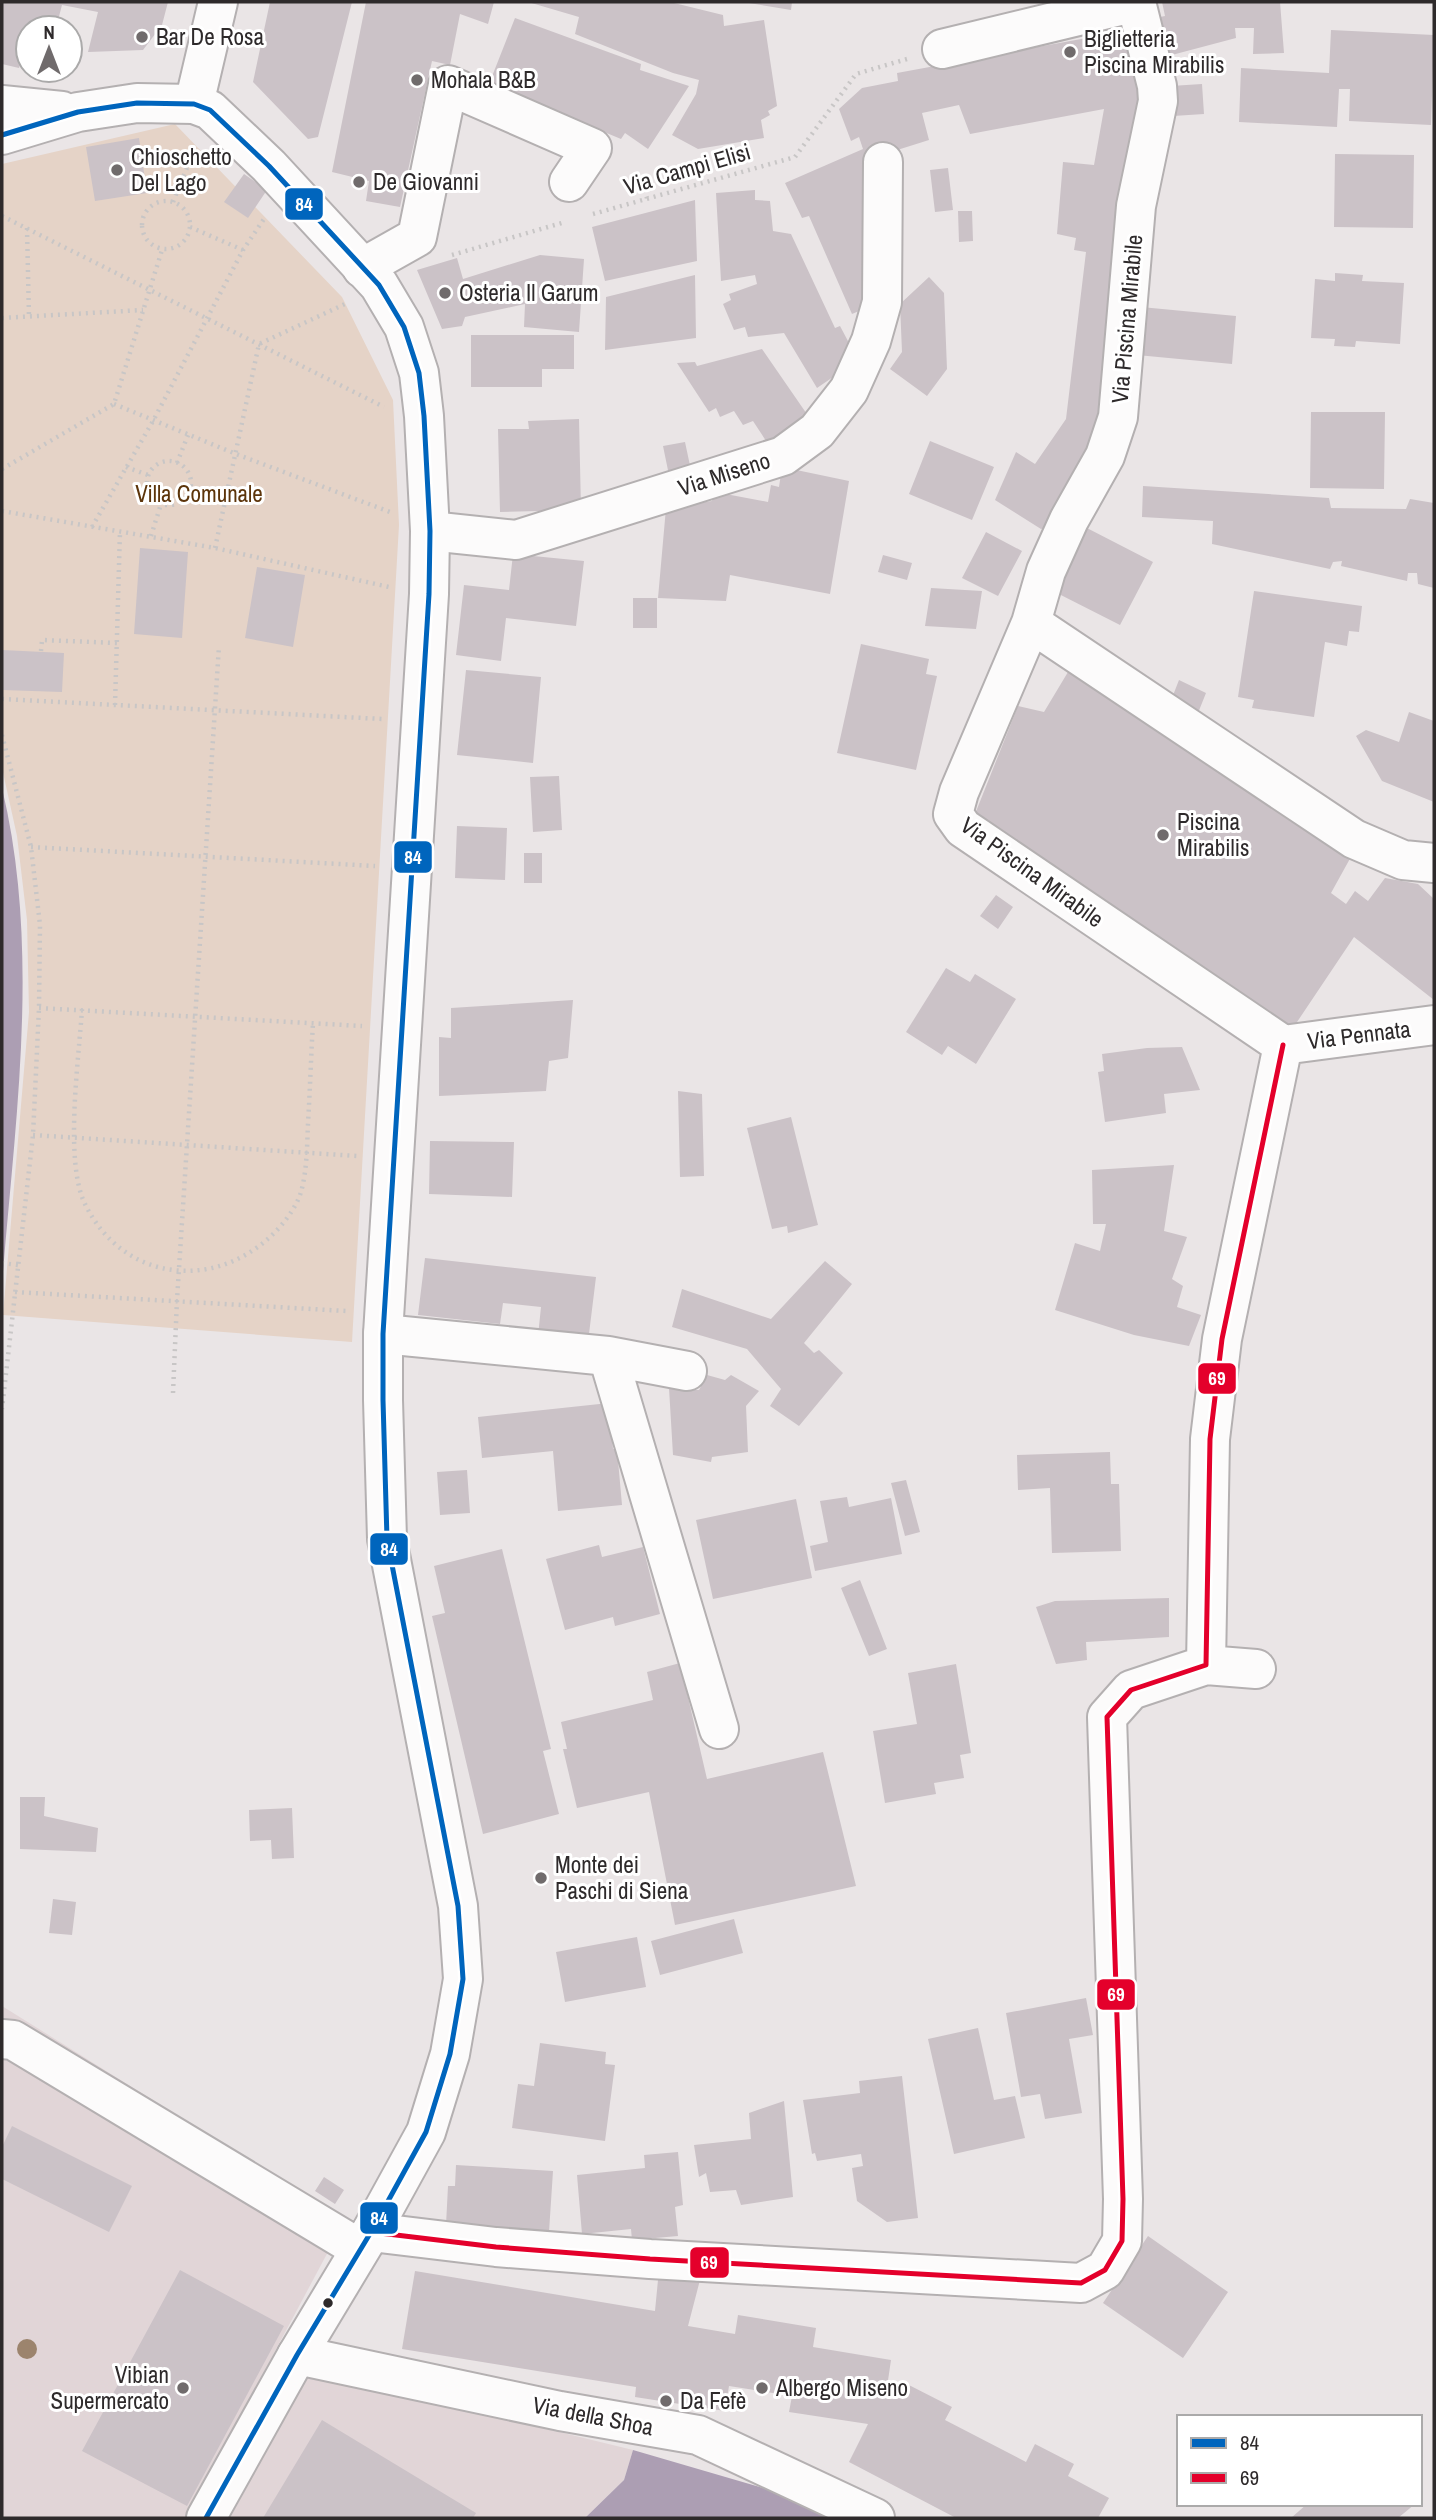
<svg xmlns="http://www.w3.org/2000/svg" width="1436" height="2520" viewBox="0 0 1436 2520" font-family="'Archivo Narrow',sans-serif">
<rect width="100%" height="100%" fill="#eae5e6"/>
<path fill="#e1d5d7" d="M2,2006L345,2220L186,2518H2Z
M310,2371L633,2450L624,2480L585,2518H230Z"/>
<path fill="#e5d3c7" d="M175,124L342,297L393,400L399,525L352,1342L3,1315L29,1012L27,920L17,836L2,768V164Z"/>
<path fill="#ac9eb3" d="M2,788C41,951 15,1119 2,1284Z
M633,2450L808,2501L837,2518H585L624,2480Z"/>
<path fill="#cbc2c7" d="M2,2H168L162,25L143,50L88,52L98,12L62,5L56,28H28V64L21,62L19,68L2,64Z
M270,2H352L318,137L308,139L253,82Z
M366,2H494L488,24L460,14L450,65L432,61L400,207L366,201L369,181L332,172Z
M528,2H670L723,15L724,26L764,20L777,106L768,111L770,115L761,120L764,138L698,149L672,135L696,94L699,80L673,73L575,34L579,17Z
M743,2H792L791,10Z
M1162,2H1280L1284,53L1253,54L1254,28H1235L1236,38L1168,56L1155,18L1165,16Z
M515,18L641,64L640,70L689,86L648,149L625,133L621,139L489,84Z
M1130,30L1145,103L1108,421L1059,526L1041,529L995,500L1016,452L1035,464L1066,419L1086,252L1074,250L1076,238L1057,234L1063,162L1094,165L1104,109L970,134L959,105L922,113L929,140L875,157L873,305L852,314L809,216L802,218L785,183L863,149L859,137L851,141L839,109L862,88L898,81L897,73Z
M1331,30L1434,35L1431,125L1349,121L1350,89H1339L1337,127L1239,122L1241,68L1329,73Z
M1202,84L1204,114L1173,116L1171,86Z
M139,138L147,193L95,201L86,147Z
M1335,154L1414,155L1413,228L1334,227Z
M948,168L953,210L935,212L930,170Z
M244,174L267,190L248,218L224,202Z
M755,190V200L770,201L773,231L791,234L835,328L840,326L858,360L817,388L784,333L748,337L745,327L734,330L723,304L731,300L729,294L757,284L755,275L721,281L716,193Z
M695,200L697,261L605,281L592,227Z
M958,211H972L973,241L959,242Z
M540,255L584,259L579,332L524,327L525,304L465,317L462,326L442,329L417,270L457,258L463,279Z
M1335,273L1363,275L1362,281L1404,283L1400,344L1356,341L1355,347L1334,346L1335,339L1311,338L1315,279L1335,281Z
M695,275L696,338L605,350L606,297Z
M929,277L944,293L947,369L927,396L890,369L902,352L900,304Z
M1141,307L1236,316L1232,364L1137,355Z
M471,335H574V369H542V387H471Z
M762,349L811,420L768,444L753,421L743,425L734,411L720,417L716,408L709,412L677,363L695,362L697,366Z
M1311,412H1385L1384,489L1310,488Z
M579,419L581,510L500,512L498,429H529L528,421Z
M930,441L994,467L972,520L909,494Z
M685,442L692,475L670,480L663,446Z
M782,467L849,481L830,594L730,575L726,601L658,598L666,508L712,501L715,492L768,502L771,485L779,487Z
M1143,486L1329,498L1331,508L1406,509L1410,499L1434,503V588L1418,584L1417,573H1408L1407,581L1341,566L1342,561L1333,562L1330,569L1212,544L1213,521L1142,517Z
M1083,526L1153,562L1120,625L1051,590Z
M986,532L1022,551L998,596L962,578Z
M140,548L188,552L182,638L134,634Z
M513,554L584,561L576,626L506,618L501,661L456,655L464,585L509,590Z
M883,555L912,563L907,580L878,572Z
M257,567L305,575L293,647L245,638Z
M931,588L982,591L976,629L925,626Z
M1254,591L1362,606L1359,632L1349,631L1347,646L1325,642L1314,717L1252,708L1254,700L1238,697Z
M633,598H657V628H633Z
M861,644L929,659L926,674L937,676L916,770L837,753Z
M2,650L64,653L62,692L3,690Z
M1071,667L1352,855L1331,893L1346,904L1355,891L1368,901L1385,878L1418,884L1434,899V1000L1354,937L1291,1031L975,814L1018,706L1044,712Z
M466,670L541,677L533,763L457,755Z
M1179,680L1206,693L1196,718L1170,703Z
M1409,712L1434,721V802L1382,781L1356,736L1366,730L1399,742Z
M559,776L562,830L533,832L530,777Z
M457,826L507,828L505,880L455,878Z
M524,853H542V883H524Z
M996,895L1013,907L998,929L980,916Z
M946,968L970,982L975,974L1016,999L976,1064L948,1046L942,1055L906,1032Z
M573,1000L568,1058L549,1061L546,1091L439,1096V1037L451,1038V1008Z
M1182,1047L1200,1090L1164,1094L1166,1113L1105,1122L1098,1072L1104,1071L1102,1054L1147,1048Z
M678,1091L702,1094L704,1176L680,1177Z
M791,1117L818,1225L788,1233L787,1226L772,1229L747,1128Z
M430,1141L514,1142L512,1197L429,1194Z
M1174,1165L1164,1231L1187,1237L1172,1279L1183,1286L1177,1307L1201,1315L1189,1346L1134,1335L1055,1310L1075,1243L1100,1251L1106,1224H1093L1092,1170Z
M425,1258L596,1277L588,1342L538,1336L541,1307L503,1303L500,1324L418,1315Z
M825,1261L852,1284L804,1343L814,1353L819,1350L843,1373L799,1426L770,1406L781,1389L747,1349L672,1327L682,1289L771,1319Z
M707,1375L725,1380L731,1375L759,1391L746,1406L748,1452L712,1457L711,1462L673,1455L669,1388L699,1390Z
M609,1403L613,1449H617L622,1505L558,1511L553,1451L482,1458L478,1417Z
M1110,1452L1111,1484H1119L1121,1551L1052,1553L1050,1488L1018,1490L1017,1455Z
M467,1470L470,1513L440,1515L437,1472Z
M906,1480L920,1532L905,1536L891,1483Z
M847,1497L849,1507L891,1498L902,1554L815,1571L810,1546L828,1542L820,1501Z
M796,1499L812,1578L713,1599L696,1520Z
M599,1545L602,1557L643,1547L660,1614L615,1626L613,1617L565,1630L546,1559Z
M502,1549L551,1749L543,1751L559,1814L483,1834L432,1616L445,1613L434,1566Z
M860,1580L887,1649L869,1656L841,1588Z
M1169,1598V1637L1086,1642L1087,1660L1056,1664L1036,1607L1055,1601Z
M680,1663L707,1779L823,1752L856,1886L675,1925L649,1792L577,1808L563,1749H567L561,1722L653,1700L647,1672Z
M956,1664L971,1753L960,1755L964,1778L934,1783L936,1794L885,1803L873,1731L917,1724L908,1673Z
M20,1797H45L44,1816L98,1828L96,1852L20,1849Z
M292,1808L294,1858L272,1859L271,1840L250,1841L249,1810Z
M53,1899L76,1902L72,1935L49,1933Z
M734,1919L743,1953L660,1975L651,1941Z
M637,1937L646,1987L565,2002L556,1952Z
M1086,1998L1093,2035L1069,2039L1082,2113L1045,2119L1040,2094L1021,2097L1006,2013Z
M978,2028L994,2100L1015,2096L1025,2138L954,2154L928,2039Z
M540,2043L606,2052L605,2064L615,2065L605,2141L512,2128L518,2084L534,2086Z
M902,2076L918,2218L887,2222L857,2201L852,2168L863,2166L861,2154L817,2161L815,2153L812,2154L803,2100L860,2093L859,2081Z
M784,2101L793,2197L741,2205L736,2190L710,2192L706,2173L699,2177L694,2145L751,2139L749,2113Z
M12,2126L132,2186L109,2232L2,2179V2147Z
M678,2152L683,2205L675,2207L678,2236L632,2240L631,2229L582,2234L577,2175L645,2168L644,2155Z
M456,2165L553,2171L549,2232L446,2225L448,2186H455Z
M324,2177L344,2190L335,2204L315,2191Z
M1148,2236L1228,2292L1183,2358L1103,2303Z
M180,2270L284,2326L187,2506L82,2451Z
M415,2271L655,2311L658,2280H700L688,2326L735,2334L738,2315L816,2328L813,2347L891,2360L886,2394L894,2399L903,2382L952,2407L945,2420L1026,2462L1035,2444L1074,2464L1068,2476L1109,2498L1098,2518H956L849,2462L868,2424L789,2412L792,2396L729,2386L725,2411L635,2397L636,2387L402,2349Z
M322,2420L476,2513L473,2518H263Z
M1307,2504H1415L1398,2518H1291Z"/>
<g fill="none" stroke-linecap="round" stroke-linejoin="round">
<defs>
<path id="minor" d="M1136,2L1157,86L1158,101L1136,206L1118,417L1105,456L1069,520L1046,571L1031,623L959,792L953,814L963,828L1283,1045
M942,49L1136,2
M194,104L218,2
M362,268L417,237L448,85L592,148L569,182
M430,531L516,540L783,456L817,431L849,390L871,341L882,302L883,162
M1031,623L1354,839L1403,860L1434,863
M1283,1045L1434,1025
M383,1334L608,1356L687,1371
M608,1356L719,1729
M1206,1665L1210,1439L1222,1339L1283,1045
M2,2039L13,2040L360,2249
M371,2232L496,2247L650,2259L1081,2283L1105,2270L1122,2241L1123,2199L1107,1717L1131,1690L1206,1665L1256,1669
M297,2355L560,2411L698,2435L875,2518"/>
<path id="major" d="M2,105L62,111
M2,135L78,112L137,103L194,104L210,110L269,166L379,285L404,327L419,373L424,416L430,531L429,594L383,1334V1400L387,1539L458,1906L463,1979L450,2054L426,2132L371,2232L297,2355L206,2518"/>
</defs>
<use href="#minor" stroke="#b4b0b1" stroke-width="42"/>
<use href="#major" stroke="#b4b0b1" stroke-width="42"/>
<path stroke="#c8c6c6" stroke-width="4.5" stroke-dasharray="2 5" stroke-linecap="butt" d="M644,190L647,198
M142 225a24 24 0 1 1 48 0a24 24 0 1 1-48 0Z
M173,202L195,148
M593,214L795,157L856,74L907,59
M2,216L384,407
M190,227L243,250
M27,228L29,317
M452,255L565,222
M2,318L143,310
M114,404L236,454L390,512
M147 483a22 22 0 1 1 44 0a22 22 0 1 1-44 0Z
M177,463L188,435
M126,467L148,475
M2,469L114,404L162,250
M189,491L224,503
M2,511L215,548L389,587
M92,527L153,421L243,250L264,219
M151,536L161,504
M215,548L259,344L345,304
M41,651L42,640L117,643
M2,699L382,719
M115,705L120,531
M2,735L31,847L40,925L39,1008L33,1135L2,1409
M31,847L375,866
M39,1008L362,1026
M82,1009C79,1059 64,1161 85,1204C122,1280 211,1292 271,1236C283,1225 296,1208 301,1192C307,1171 307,1146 308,1124C310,1090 311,1056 313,1023
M33,1135L357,1156
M2,1263L18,1265
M15,1292L346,1311
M173,1393L177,1300L219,646"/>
<use href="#minor" stroke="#fcfbfb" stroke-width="38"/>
<use href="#major" stroke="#fcfbfb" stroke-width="38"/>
<defs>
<path id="bus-1" d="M2,135L78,112L137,103L194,104L210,110L269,166L379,285L404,327L419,373L424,416L430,531L429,594L383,1334V1400L387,1539L458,1906L463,1979L450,2054L426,2132L371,2232L297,2355L206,2518"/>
<path id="bus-2" d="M371,2232L496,2247L650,2259L1081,2283L1105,2270L1122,2241L1123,2199L1107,1717L1131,1690L1206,1665L1210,1439L1222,1339L1283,1045"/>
</defs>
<use href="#bus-1" stroke="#fff" stroke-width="10"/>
<use href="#bus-2" stroke="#fff" stroke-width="10"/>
<use href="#bus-1" stroke="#0065bd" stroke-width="5"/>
<use href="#bus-2" stroke="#e4002b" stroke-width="5"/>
</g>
<circle fill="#9c846d" cx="27" cy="2349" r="10"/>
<g fill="#706b6c" stroke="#fff" stroke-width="2.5">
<circle cx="142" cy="37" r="7"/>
<circle cx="1070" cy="52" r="7"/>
<circle cx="417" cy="80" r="7"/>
<circle cx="117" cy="170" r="7"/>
<circle cx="359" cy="182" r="7"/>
<circle cx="445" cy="293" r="7"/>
<circle cx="1163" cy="835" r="7"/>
<circle cx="541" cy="1878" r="7"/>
<circle cx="183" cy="2388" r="7"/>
<circle cx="762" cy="2388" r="7"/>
<circle cx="666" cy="2401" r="7"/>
</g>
<circle fill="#2e2a2b" stroke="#fff" stroke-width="2.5" cx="328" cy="2303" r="6"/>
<g text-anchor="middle" stroke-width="6" stroke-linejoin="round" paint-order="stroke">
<g font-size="23" fill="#2e2a2b" stroke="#fff" text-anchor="start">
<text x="156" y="45">Bar De Rosa</text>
<text x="1084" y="47">Biglietteria<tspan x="1084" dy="26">Piscina Mirabilis</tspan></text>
<text x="431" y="88">Mohala B&amp;B</text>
<text x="131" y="165">Chioschetto<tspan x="131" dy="26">Del Lago</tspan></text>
<text x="373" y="190">De Giovanni</text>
<text x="459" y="301">Osteria Il Garum</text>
<text x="1177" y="830">Piscina<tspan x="1177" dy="26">Mirabilis</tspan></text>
<text x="555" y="1873">Monte dei<tspan x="555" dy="26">Paschi di Siena</tspan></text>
<text x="169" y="2383" text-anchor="end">Vibian<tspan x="169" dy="26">Supermercato</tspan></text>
<text x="776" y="2396">Albergo Miseno</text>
<text x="680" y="2409">Da Fefè</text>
</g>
<g font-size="23" fill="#2e2a2b" stroke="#fff">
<text transform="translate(687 169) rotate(-16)" y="8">Via Campi Elisi</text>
<text transform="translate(1127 319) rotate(-85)" y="8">Via Piscina Mirabile</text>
<text transform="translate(724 474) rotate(-18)" y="8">Via Miseno</text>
<text transform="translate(1032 872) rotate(36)" y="8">Via Piscina Mirabile</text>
<text transform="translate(1359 1035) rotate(-7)" y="8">Via Pennata</text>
<text transform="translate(593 2416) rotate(11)" y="8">Via della Shoa</text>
</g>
<g font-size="23" fill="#5c340a" stroke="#fff">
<text x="199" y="502">Villa Comunale</text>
</g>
</g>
<g stroke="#fff" stroke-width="2.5">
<rect x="284" y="187" width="40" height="34" rx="7" fill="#0065bd"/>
<rect x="393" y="840" width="40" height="34" rx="7" fill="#0065bd"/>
<rect x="1197" y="1362" width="40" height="33" rx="7" fill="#e4002b"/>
<rect x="369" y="1532" width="40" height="34" rx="7" fill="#0065bd"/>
<rect x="1096" y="1978" width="40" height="33" rx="7" fill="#e4002b"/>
<rect x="359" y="2201" width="40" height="34" rx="7" fill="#0065bd"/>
<rect x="689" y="2246" width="41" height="33" rx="7" fill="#e4002b"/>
</g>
<g font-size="19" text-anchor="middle" font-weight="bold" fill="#fff">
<text x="304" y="211">84</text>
<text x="413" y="864">84</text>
<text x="1217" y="1385">69</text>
<text x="389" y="1556">84</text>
<text x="1116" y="2001">69</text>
<text x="379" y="2225">84</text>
<text x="709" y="2269">69</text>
</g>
<rect width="1436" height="2520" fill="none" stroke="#2e2a2b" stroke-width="7"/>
<rect x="1177" y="2415" width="245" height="91" fill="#ffffff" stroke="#abaaaa" stroke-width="2"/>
<rect x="1191" y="2438" width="35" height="10" fill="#0065bd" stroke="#abaaaa" stroke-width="2"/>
<text x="1240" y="2450" font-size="21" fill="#2e2a2b">84</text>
<rect x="1191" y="2473" width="35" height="10" fill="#e4002b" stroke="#abaaaa" stroke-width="2"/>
<text x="1240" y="2485" font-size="21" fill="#2e2a2b">69</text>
<g transform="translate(49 49)"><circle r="33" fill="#ffffff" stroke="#abaaaa" stroke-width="2"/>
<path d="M0-5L12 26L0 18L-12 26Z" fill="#706b6c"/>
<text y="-10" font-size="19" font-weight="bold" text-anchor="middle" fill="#2e2a2b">N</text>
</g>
</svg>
